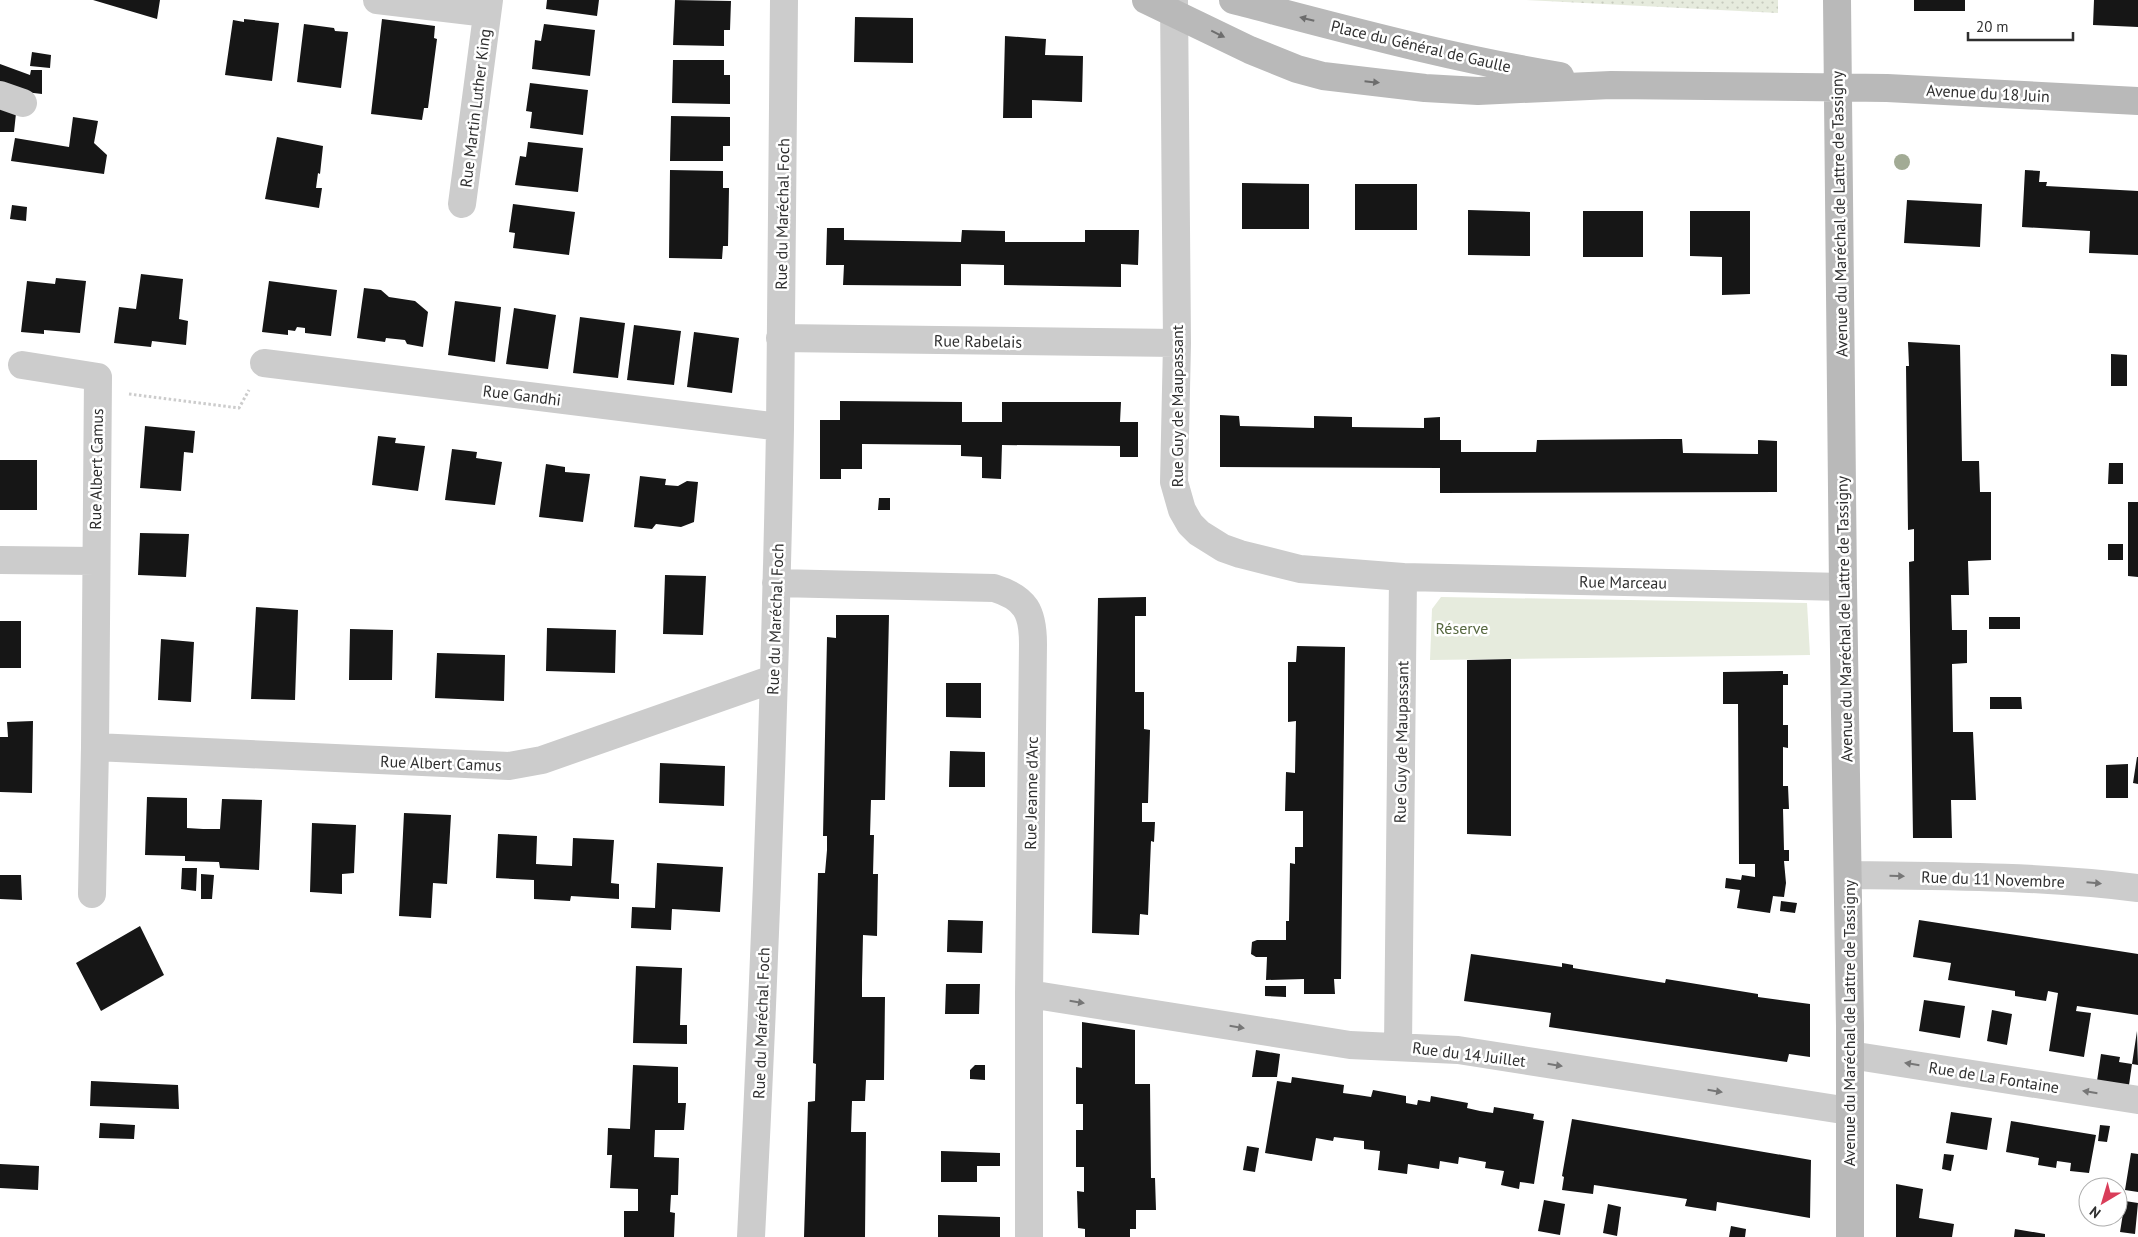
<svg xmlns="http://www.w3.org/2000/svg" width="2138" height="1237" viewBox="0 0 2138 1237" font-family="'PT Sans',sans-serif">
<defs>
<pattern id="park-dots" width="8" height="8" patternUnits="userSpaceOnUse" patternTransform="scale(1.25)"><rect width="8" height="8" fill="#e6ebdd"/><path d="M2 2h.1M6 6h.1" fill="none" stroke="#c6cabe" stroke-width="1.8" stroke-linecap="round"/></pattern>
</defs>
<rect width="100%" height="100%" fill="#fff"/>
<path fill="#e6ebdd" d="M1441,597L1807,603L1810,655L1430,660L1432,609Z"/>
<path fill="url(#park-dots)" d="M1526,0H1778V13Z"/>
<path fill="#161616" d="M93,0H160L157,19Z
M547,0H599L597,16L546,9Z
M675,0L731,1L730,30H724V46L673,45Z
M1914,0H1965V11H1914Z
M2094,0H2138V27L2093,25Z
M855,17L913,18V63L854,62Z
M244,19L279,23L272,81L225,75L233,20L244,22Z
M382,19L435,26L434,38L437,39L428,108H424L422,120L371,114Z
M304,24L334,28L335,31L348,32L341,88L297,82Z
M544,24L595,30L590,76L532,69L535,40L541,41Z
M1005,36L1046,39L1045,55L1083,56L1082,102L1032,100V118H1003Z
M32,52L51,55L50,68L30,66Z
M673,60H724V75H730V104L672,103Z
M0,64L30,75L31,70H42V94L0,89Z
M530,83L588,90L583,135L530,128L532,112L526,111Z
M0,98L17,104L14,132H0Z
M671,116L730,117V146H723V161H670Z
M73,117L98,121L94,143L107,155L104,174L11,161L15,138L69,147Z
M277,137L323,146L320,174L318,173L316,188H322L319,208L265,199Z
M528,142L583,148L578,192L515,185L520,156L526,157Z
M670,170L723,171V188H729L728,246H723L722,259L669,258Z
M2025,170L2040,171L2039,182H2047L2046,186L2138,191V255L2089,253L2090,231L2022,227Z
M1242,183L1309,184V229H1242Z
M1355,184H1417V230H1355Z
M1907,200L1982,204L1980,247L1904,243Z
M513,204L575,212L569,255L513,248L515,233L509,232Z
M12,205L27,207L26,221L10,219Z
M1468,210L1530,212V256L1468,255Z
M1583,211H1643V257H1583Z
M1690,211H1750V294L1722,295V257L1690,256Z
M827,228H844V240L961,242L962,230L1005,231V242H1085V230H1139L1138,265L1121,264V287L1004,285V265L961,264V286L843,285L844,265H826Z
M141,274L183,279L179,319L188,321L186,345L152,341L151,347L114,343L119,307L136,309Z
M56,278L86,281L80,333L44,330V334L21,332L27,281L55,284Z
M269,281L337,290L331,336L305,333V328L297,327L295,331L288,330V335L262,332Z
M364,288L381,290L389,297L415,301L428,312L423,347L407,344L405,340L386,338L385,342L357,338Z
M455,301L501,307L495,362L448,355Z
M514,308L556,315L548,369L506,364Z
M580,317L625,323L618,378L573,373Z
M634,325L681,331L674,385L627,380Z
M694,332L739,338L732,393L687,387Z
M1908,342L1960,345L1962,461H1979L1980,492H1991V560L1968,561L1969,595H1951L1952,630H1967V663L1952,664L1953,732H1973L1976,800H1951L1952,838H1913L1909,562L1914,561V529L1908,530L1906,366H1909Z
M2111,354L2127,355V386H2111Z
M840,401L962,402V422H1002V402H1121L1120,422H1138V457H1120V446L1002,445L1001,479L982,478V457L961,456V445L862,444V469H841V479H820V420H840Z
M1220,415L1239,416L1240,426L1314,428V416L1352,417V427L1424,428V418L1440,417V440H1461V452H1536L1537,440L1664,439H1682L1683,453L1758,454V440L1777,441V492L1440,493V468L1220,467Z
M145,426L195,431L193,453L184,452L181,491L140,488Z
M378,436L396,438L395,443L425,446L418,491L372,485Z
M452,449L477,452L476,458L502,462L495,505L445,500Z
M0,460H37V510H0Z
M2109,463H2123V484H2108Z
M546,464L565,467V472L590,474L583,522L539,517Z
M640,476L666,479L665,485L678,486L687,481L698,482L694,522L681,527L656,524L652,529L634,527Z
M879,498H890V510H878Z
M2128,502H2138V577L2128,576Z
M140,533L189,534L186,577L138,575Z
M2108,544H2123V560H2108Z
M665,575L706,576L703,635L663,634Z
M1146,597V616H1135V692H1144V729L1150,730L1148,803H1142V822H1155L1154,842L1151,841L1148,915L1140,914L1139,935L1092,933L1098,598Z
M256,607L298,610L295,700L251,699Z
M836,615H889L885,800H871L870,835H874L873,874H878L877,936L863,935L862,980V997H885L884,1080H866L865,1101H852L851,1132H866L865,1237H804L808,1102L815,1101L816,1064L813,1063L818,873H825L827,850V836H823L827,637L836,638Z
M1989,617H2020V629H1989Z
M0,621H21V668H0Z
M547,628L616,630L615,673L546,671Z
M350,629L393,630L392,680H349Z
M161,639L194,642L191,702L158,700Z
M1297,646L1345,647L1341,979H1334L1335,994H1304V979L1266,980L1267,957H1256L1251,954L1252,942L1257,940H1286V921H1289L1290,863L1295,864V847H1303V811H1285L1286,772L1295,773L1296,721L1288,722V662H1296Z
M437,653L505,655L504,701L435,698Z
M1511,659V836L1467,834V660Z
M1783,671V674H1788V685H1783V725H1788V748L1783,747V786H1788L1789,809H1783L1784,850H1789V861H1784L1786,883L1784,897L1773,896L1770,913L1737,908L1740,890L1725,888L1726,878L1741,880L1742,875L1755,877V864H1739L1738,704H1723V672Z
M946,683H981V718L946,717Z
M1990,697H2021L2022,709H1990Z
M33,721L32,793L0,792V737H8L7,722Z
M950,751L985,752V787H949Z
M2137,757H2138V784L2133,783Z
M660,763L725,766L724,806L659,803Z
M2128,764V798H2106V765Z
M147,797L187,798V828L203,829H220L222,799L262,800L259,870L220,868L219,862L185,861V856L145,855Z
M404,813L451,815L447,884L433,883L431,918L399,916Z
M312,823L356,825L354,873L342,874V894L310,892Z
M498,834L537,836L536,864L553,865L572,866L573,838L614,840L611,883L619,884V899L571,896L570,901L534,899V880L496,878Z
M657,863L723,867L720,912L672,909L671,930L631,928L632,907L655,908Z
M182,868H197L196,891L181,889Z
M201,874L214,875L212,899H201Z
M0,875H21L22,900L0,899Z
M1781,901L1797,903L1795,913L1780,911Z
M948,920L983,921L982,953L947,952Z
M1919,920L2138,954V1015L2077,1006L2076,1011L2091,1013L2084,1057L2049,1051L2058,993L2048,991L2046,1001L2015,996V991L1948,980L1951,963L1913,957Z
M140,926L164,975L101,1011L76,963Z
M1471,954L1562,967V963L1573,965V968L1665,983L1666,979L1758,994V997L1810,1004V1057L1789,1054L1787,1062L1549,1027L1551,1013L1464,1001Z
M636,966L682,968L680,1025H687V1044L633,1043Z
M946,984H980L979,1014H945Z
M1265,986H1286V997L1265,996Z
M1924,1000L1965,1006L1960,1038L1919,1031Z
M1992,1010L2012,1014L2007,1045L1987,1041Z
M1082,1022L1135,1030V1084H1150L1151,1178H1155L1156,1210H1136V1229H1130V1237H1085V1229L1078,1228L1077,1191L1084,1192V1167H1076V1130H1083V1104H1076V1067L1082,1068Z
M2137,1031L2138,1065L2132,1064L2129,1085L2097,1081L2101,1054L2120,1057L2119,1062L2132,1064Z
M1256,1050L1280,1054L1277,1077H1252Z
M633,1065L678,1067V1103H686L684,1130H655L654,1157L679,1158L678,1195H671L670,1212L675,1213L674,1237H624V1211H638V1189L610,1188L612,1155H607L608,1128L630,1129Z
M975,1065H985V1080L970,1079V1070Z
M1292,1077L1344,1085L1343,1093L1358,1095L1371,1097L1373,1090L1406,1096V1103L1417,1105L1418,1100L1430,1102L1431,1096L1468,1103L1467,1108L1480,1111L1493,1113L1494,1107L1534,1114L1533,1119L1544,1121L1534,1184L1520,1182L1519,1189L1501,1185L1504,1171L1485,1168L1486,1162L1459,1157L1458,1164L1440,1161L1439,1169L1408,1164L1407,1174L1378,1170L1380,1151L1364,1149V1141L1334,1137L1333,1141L1316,1138L1312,1161L1265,1153L1277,1081L1291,1083Z
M91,1081L178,1085L179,1109L90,1106Z
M1951,1112L1992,1118L1987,1150L1946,1143Z
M1572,1119L1811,1160L1810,1218L1717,1202L1716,1211L1685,1206L1687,1199L1594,1185L1593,1194L1562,1190L1564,1177L1562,1176Z
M2011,1121L2096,1135L2089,1173L2070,1171L2071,1163L2057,1161L2056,1168L2038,1165L2039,1158L2006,1152Z
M100,1123L135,1125L134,1139L99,1138Z
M2100,1125L2110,1126L2107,1142L2098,1141Z
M1247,1146L1259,1148L1255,1172L1243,1170Z
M941,1151L1000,1153V1166H977V1182H941Z
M2131,1153L2138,1154V1192L2125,1190Z
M1944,1154L1954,1155L1951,1171L1942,1169Z
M0,1164L39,1166L38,1190L0,1188Z
M1896,1184L1923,1189L1919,1218L1954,1224L1952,1237H1896Z
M1544,1200L1565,1204L1560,1235L1538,1231Z
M2125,1201L2138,1203L2135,1234L2120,1232Z
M1608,1204L1621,1207L1617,1236L1603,1233Z
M938,1215L1000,1217V1237H938Z
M1731,1226L1746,1229L1745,1237H1729Z
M2015,1229L2045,1234V1237H2014Z"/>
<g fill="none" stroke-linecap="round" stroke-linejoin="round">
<path stroke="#ccc" stroke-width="3" stroke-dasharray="2.5 2.5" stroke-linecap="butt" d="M129,394L239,408L249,390"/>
<path stroke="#ccc" stroke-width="28" d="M377,0L487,13
M1174,0L1177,343L1174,482L1182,510L1190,524L1199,533L1223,548L1240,554L1300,569L1403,577L1398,1046
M0,95L23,103
M462,204L489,0
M780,338L1177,343
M264,363L780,427
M22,365L98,377L95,747L92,894
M0,560L95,561
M1403,577L1843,587
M776,583L994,588C1026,598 1033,612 1033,644L1029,994V1237
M95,747L509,766L542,760L773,679
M1848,875C1945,876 2042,876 2138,888
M1029,994L1350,1045L1458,1050L1849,1111
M1850,1055L2138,1100
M751,1237C765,968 775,698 780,429C782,286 782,143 784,0"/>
<path stroke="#b9b9b9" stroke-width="28" d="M1146,0L1250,50L1297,69L1323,76L1425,88L1478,91L1611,85L1887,88L2138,101
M1233,0C1341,28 1449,58 1560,76
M1837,0L1843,587L1850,1026V1237"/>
</g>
<circle fill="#a2ab95" cx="1902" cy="162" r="8"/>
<defs><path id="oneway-solid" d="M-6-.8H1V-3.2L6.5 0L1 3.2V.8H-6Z" transform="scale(1.25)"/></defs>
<g fill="#6d6d6d">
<use href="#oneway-solid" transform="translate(1307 19) rotate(-166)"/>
<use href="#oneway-solid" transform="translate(1218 34) rotate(26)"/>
<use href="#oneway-solid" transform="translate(1372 82) rotate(6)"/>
</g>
<g fill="#767676">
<use href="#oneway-solid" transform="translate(1897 876) rotate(1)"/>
<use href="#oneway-solid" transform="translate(2094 883) rotate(5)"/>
<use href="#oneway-solid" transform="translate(1077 1002) rotate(9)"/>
<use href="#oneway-solid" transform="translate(1237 1027) rotate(9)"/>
<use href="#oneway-solid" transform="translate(1912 1064) rotate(-171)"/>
<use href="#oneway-solid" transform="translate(1555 1065) rotate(9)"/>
<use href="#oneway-solid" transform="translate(1715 1091) rotate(9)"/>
<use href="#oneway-solid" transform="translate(2090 1092) rotate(-171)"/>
</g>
<g text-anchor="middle" stroke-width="5" stroke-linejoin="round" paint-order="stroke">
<g font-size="16" fill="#2f2f2f" stroke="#fff">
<text transform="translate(1421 46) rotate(13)" y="6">Place du Général de Gaulle</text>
<text transform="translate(1988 93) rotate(3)" y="6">Avenue du 18 Juin</text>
<text transform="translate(475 108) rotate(-83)" y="6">Rue Martin Luther King</text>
<text transform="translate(782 214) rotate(-89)" y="6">Rue du Maréchal Foch</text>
<text transform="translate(1839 214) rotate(-91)" y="6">Avenue du Maréchal de Lattre de Tassigny</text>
<text transform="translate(978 341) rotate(1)" y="6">Rue Rabelais</text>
<text transform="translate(522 395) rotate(7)" y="6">Rue Gandhi</text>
<text transform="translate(1177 406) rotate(-90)" y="6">Rue Guy de Maupassant</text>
<text transform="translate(96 469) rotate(-89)" y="6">Rue Albert Camus</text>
<text transform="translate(1623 582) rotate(1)" y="6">Rue Marceau</text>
<text transform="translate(775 619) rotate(-88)" y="6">Rue du Maréchal Foch</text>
<text transform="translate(1844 619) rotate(-91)" y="6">Avenue du Maréchal de Lattre de Tassigny</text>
<text transform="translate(1401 742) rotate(-89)" y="6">Rue Guy de Maupassant</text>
<text transform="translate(441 763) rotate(2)" y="6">Rue Albert Camus</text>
<text transform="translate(1031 793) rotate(-89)" y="6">Rue Jeanne d'Arc</text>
<text transform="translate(1993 879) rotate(2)" y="6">Rue du 11 Novembre</text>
<text transform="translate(761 1023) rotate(-88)" y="6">Rue du Maréchal Foch</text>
<text transform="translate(1849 1023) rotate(-90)" y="6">Avenue du Maréchal de Lattre de Tassigny</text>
<text transform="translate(1469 1054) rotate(7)" y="6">Rue du 14 Juillet</text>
<text transform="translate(1994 1077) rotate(9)" y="6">Rue de La Fontaine</text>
</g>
<g font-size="16" fill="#56673f" stroke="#fff">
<text x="1462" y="634">Réserve</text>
</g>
</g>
<g transform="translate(2103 1202) rotate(218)"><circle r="24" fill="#ffffff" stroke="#acacac"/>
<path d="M0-4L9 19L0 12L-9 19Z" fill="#d93d59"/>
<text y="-8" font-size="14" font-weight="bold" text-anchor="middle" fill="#2f2f2f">N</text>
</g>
<path d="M1968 32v8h105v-8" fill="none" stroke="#2f2f2f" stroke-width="2.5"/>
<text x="1976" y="32" font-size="15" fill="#2f2f2f" stroke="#ffffff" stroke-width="4" paint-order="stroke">20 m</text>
</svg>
